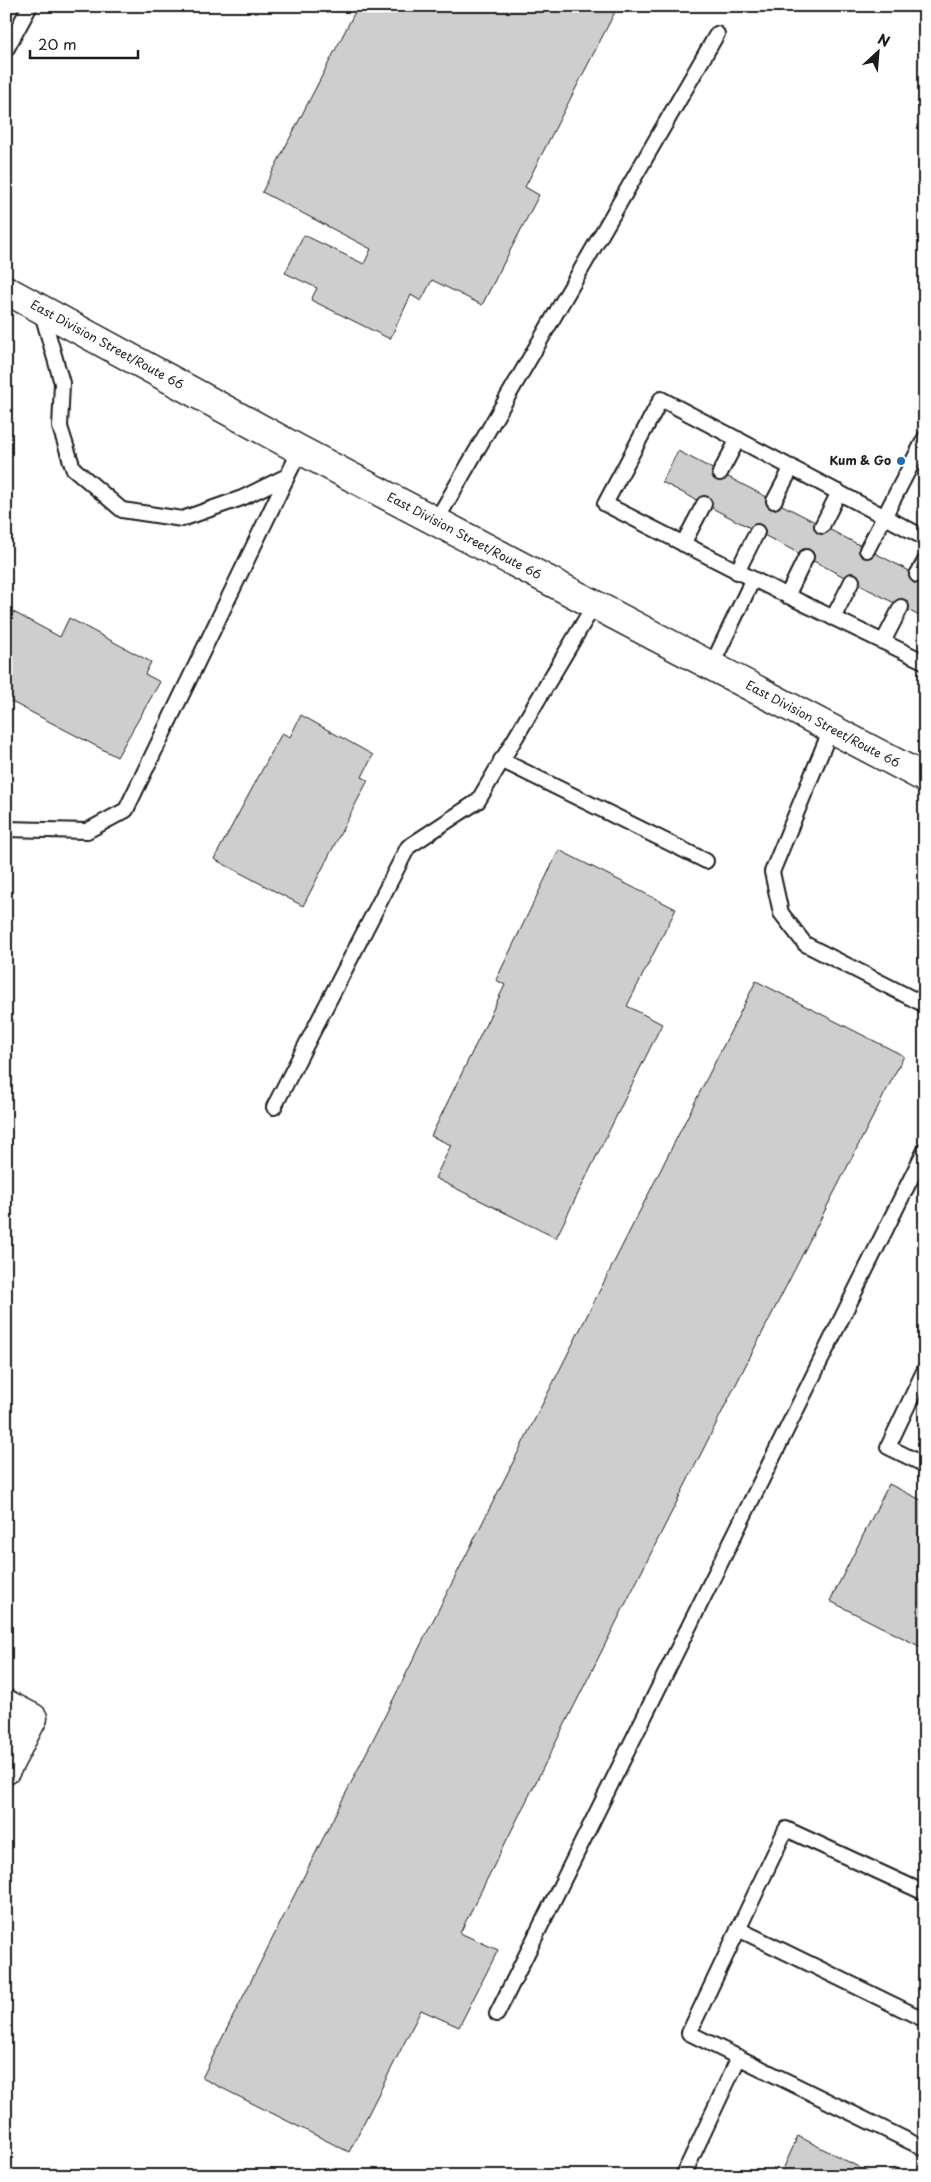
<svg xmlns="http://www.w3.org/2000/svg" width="931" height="2182" viewBox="0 0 931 2182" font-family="'Playpen Sans',sans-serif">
<rect width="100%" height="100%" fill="#fff"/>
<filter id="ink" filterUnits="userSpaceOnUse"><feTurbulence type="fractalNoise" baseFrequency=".02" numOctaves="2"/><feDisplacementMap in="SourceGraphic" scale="10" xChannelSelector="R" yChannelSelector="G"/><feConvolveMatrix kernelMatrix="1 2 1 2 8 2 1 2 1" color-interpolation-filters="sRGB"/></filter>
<g filter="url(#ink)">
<path fill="#cecece" stroke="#1c1c1c" d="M358,6H618L525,187L539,195L482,305L432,280L421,301L411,295L390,339L311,300L317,288L285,273L304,235L364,264L371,249L262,192Z
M678,451L925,579V619L662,482Z
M6,608L60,637L69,618L151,662L145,674L160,682L117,757L6,699Z
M301,715L373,755L362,777L368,780L303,906L214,859L282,733L290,737Z
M559,850L676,909L627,1006L662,1024L556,1238L435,1178L451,1145L431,1136L505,985L496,980Z
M756,981L904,1056L731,1394L460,1933L498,1950L459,2027L421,2010L349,2152L202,2078Z
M889,1484L925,1502V1649L830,1601Z
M798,2136L876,2176H780Z
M894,2167L911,2176H889Z"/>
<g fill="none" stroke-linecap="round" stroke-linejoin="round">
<defs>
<path id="service" d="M6,50L30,6
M41,310L62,383L60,427L73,468L122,510L182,519L242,498L287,476
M720,473L738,439
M774,501L792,467
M436,521L717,34
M822,526L839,492
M683,544L704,504
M867,550L925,438
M737,572L757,532
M917,575L925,561
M753,579L605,504L661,399L925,538
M787,596L806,557
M833,618L852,581
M883,642L901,607
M711,667L753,579L925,662
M831,729L772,872L781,913L805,944L925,1005
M501,760L706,861
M6,829L87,831L126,810L300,450
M274,1107L408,847L478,801L594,605
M925,1369L888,1447L925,1465
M925,1893L786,1829L689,2033L925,2149
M738,1929L925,2020
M497,2014L925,1150
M683,2176L739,2057"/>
<path id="minor" d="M6,1704L33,1718L6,1770"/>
<g id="secondary">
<path id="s1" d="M6,290L300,450L925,778"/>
</g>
</defs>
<use href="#service" stroke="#1c1c1c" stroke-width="18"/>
<use href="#minor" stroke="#1c1c1c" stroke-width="31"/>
<use href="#secondary" stroke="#1c1c1c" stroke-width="31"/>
<use href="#service" stroke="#fff" stroke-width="14"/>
<use href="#minor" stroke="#fff" stroke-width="28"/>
<use href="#secondary" stroke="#fff" stroke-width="28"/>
</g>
</g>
<circle fill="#1f6fb2" stroke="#fff" stroke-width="2" cx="901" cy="461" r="5"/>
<g text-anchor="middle" stroke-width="4" stroke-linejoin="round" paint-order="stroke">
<g font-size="12" fill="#1c1c1c" stroke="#fff">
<text dy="4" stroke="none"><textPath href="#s1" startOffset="115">East Division Street/Route 66</textPath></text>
<text dy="4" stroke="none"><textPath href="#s1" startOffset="520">East Division Street/Route 66</textPath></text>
<text dy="4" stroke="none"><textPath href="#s1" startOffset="925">East Division Street/Route 66</textPath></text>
</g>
<g font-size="12" font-weight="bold" fill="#1c1c1c" stroke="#fff" text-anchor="end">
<text x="891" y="465">Kum &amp; Go</text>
</g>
</g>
<rect width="931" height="2182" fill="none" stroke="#fff" stroke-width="25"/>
<rect x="12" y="12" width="906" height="2157" fill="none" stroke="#1c1c1c" stroke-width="2" filter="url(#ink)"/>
<g transform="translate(878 52) rotate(26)" stroke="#ffffff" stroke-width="4" paint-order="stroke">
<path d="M0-4L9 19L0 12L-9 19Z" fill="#1c1c1c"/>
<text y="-8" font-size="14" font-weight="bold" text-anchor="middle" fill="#1c1c1c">N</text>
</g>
<path d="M30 50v8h108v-8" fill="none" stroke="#1c1c1c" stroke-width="2.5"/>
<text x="38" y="50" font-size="15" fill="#1c1c1c" stroke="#ffffff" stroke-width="4" paint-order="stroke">20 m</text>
</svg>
